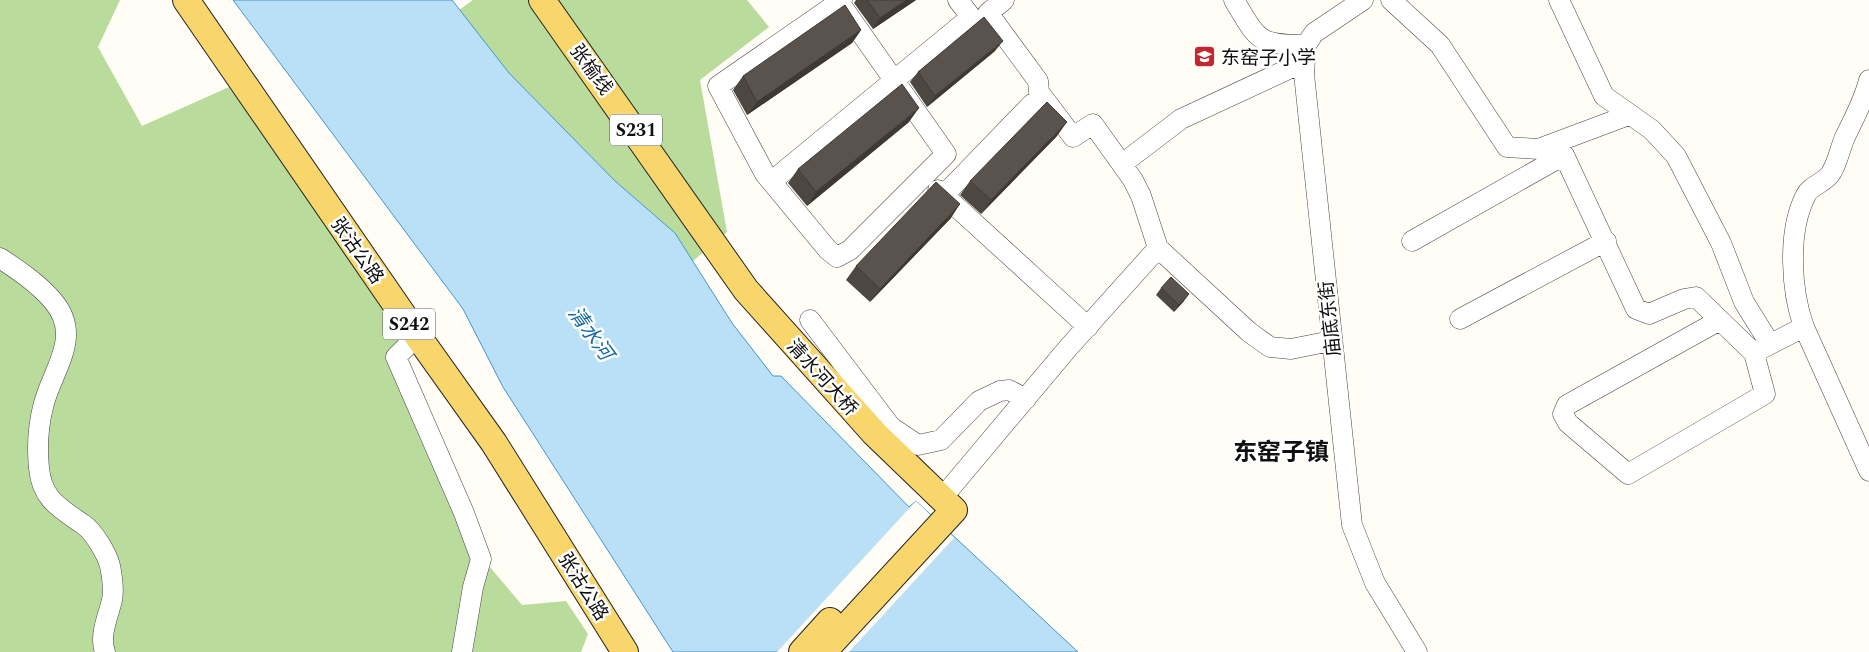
<svg xmlns="http://www.w3.org/2000/svg" width="1869" height="652" viewBox="0 0 1869 652" font-family="Spectral,'Noto Sans SC',serif">
<rect width="100%" height="100%" fill="#fffdf5"/>
<path fill="#b9dc9c" d="M0,0H120L98,47L142,126L229,87L407,332L385,356L467,540L522,605L566,601L588,634L581,652H0Z
M473,0H747L769,27L700,80L727,232L693,261L675,233L615,181L509,73L459,10Z"/>
<path fill="#b9e0f7" stroke="#3f96cf" d="M233,0H452L509,73L615,181L675,233L732,323L773,376H781L909,507L916,501L1078,652H673L503,387L463,309Z"/>
<path fill="#fffdf5" d="M916,501L954,538L849,652H777Z"/>
<g fill="none" stroke-linecap="round" stroke-linejoin="round">
<defs>
<path id="minor" d="M1004,0L988,13L1038,81L1039,92L1073,137L1093,124L1133,180L1141,196L1158,248
M1234,0C1258,40 1257,45 1306,45
M1363,0L1314,33L1306,45L1304,74L1352,525L1375,583L1417,652
M1391,0L1440,45L1507,147L1538,149L1629,115
M1559,0L1604,96L1652,130L1676,156L1721,243L1744,302L1770,344
M839,2L946,154L850,250L837,257L828,250L765,174L718,86L842,0
M1122,164L1181,119L1295,66L1304,64
M772,181L971,17L958,0
M938,190L1088,327
M943,196L1032,104
M1412,241L1564,155L1636,309L1649,314L1684,299L1696,297L1754,353L1765,394L1628,474L1568,423L1563,414L1567,405L1720,320
M0,258C18,270 39,284 53,301C84,337 51,371 43,407C38,427 37,448 39,468C42,500 60,508 84,525C94,532 107,554 110,566C112,575 114,591 112,600C108,617 99,635 105,652
M1460,319L1606,241
M810,320L891,427L918,445L941,440L979,401L1000,391L1009,390L1026,399
M1804,327C1791,291 1787,231 1806,195C1810,186 1826,182 1831,173C1838,162 1840,148 1845,137C1854,118 1864,101 1869,80
M418,335L396,357L464,513L481,559L473,587L462,652
M1759,350L1804,327L1869,471
M942,498L1068,348L1158,248L1249,332L1270,347L1291,349L1331,341"/>
<path id="major" d="M186,0L412,328L494,443L625,652
M542,0L746,290L875,434L954,510L823,652
M802,652L830,621"/>
</defs>
<use href="#minor" stroke="#444" stroke-width="21"/>
<use href="#major" stroke="#222" stroke-width="28"/>
<use href="#minor" stroke="#fff" stroke-width="20"/>
<use href="#major" stroke="#f9d66b" stroke-width="26"/>
</g>
<path fill="#4d4742" d="M856,0H916L873,29L854,3Z
M861,30L852,43L747,115L733,90L743,76Z
M995,51L927,107L910,82L918,72Z
M909,122L807,206L788,183L798,169Z
M1057,136L981,214L960,195L970,181Z
M951,218L870,302L846,280L856,266Z
M1161,288L1184,301L1174,312L1156,295Z"/>
<path fill="#3f3936" d="M907,0H916L873,29L880,18Z
M861,30L852,43L747,115L757,102Z
M1003,41L995,51L927,107L935,96Z
M919,108L909,122L807,206L816,192Z
M1067,122L1057,136L981,214L991,200Z
M960,204L951,218L870,302L880,289Z
M1189,294L1184,301L1174,312L1179,305Z"/>
<path fill="#5a524d" stroke="#3f3936" d="M867,0H907L880,18Z
M845,5L861,30L757,102L743,76Z
M984,17L1003,41L935,96L918,72Z
M902,84L919,108L816,192L798,169Z
M1047,102L1067,122L991,200L970,181Z
M936,182L960,204L880,289L856,266Z
M1171,277L1189,294L1179,305L1161,288Z"/>
<defs>
<symbol id="school-square" viewBox="-11 -11 22 22"><rect x="-9" y="-9" width="18" height="18" rx="4" fill="#c4262e" stroke="#fff"/><path d="M0-5L7-2L0 1L-7-2ZM-4 1L0 2.5L4 1V4Q0 6-4 4Z" fill="#fff"/></symbol>
</defs>
<g fill-rule="evenodd">
<use href="#school-square" x="1192" y="44" width="25" height="25"/>
</g>
<g text-anchor="middle" stroke-width="5" stroke-linejoin="round" paint-order="stroke">
<g fill="#fff" stroke="#585858" stroke-width="1">
<rect x="610" y="114.5" width="52" height="31" rx="4"/>
<rect x="383" y="308.5" width="52" height="31" rx="4"/>
</g>
<g font-size="18" font-weight="bold" fill="#111">
<text x="636" y="136">S231</text>
<text x="409" y="330">S242</text>
</g>
<g font-size="19" fill="#111" stroke="#fff" text-anchor="start">
<text x="1221" y="64">东窑子小学</text>
</g>
<g font-size="19" fill="#111" stroke="#fff">
<text transform="translate(592 69) rotate(54)" y="7">张榆线</text>
<text transform="translate(358 250) rotate(55)" y="7">张沽公路</text>
<text transform="translate(1329 319) rotate(-96)" y="7">庙底东街</text>
<text transform="translate(823 377) rotate(48)" y="7">清水河大桥</text>
<text transform="translate(584 586) rotate(58)" y="7">张沽公路</text>
</g>
<g font-size="20" font-style="italic" fill="#1768a6" stroke="#fff">
<text transform="translate(591 333) rotate(54)" y="7">清水河</text>
</g>
<g font-size="24" font-weight="bold" fill="#111" stroke="#fff">
<text x="1281" y="460">东窑子镇</text>
</g>
</g>
</svg>
